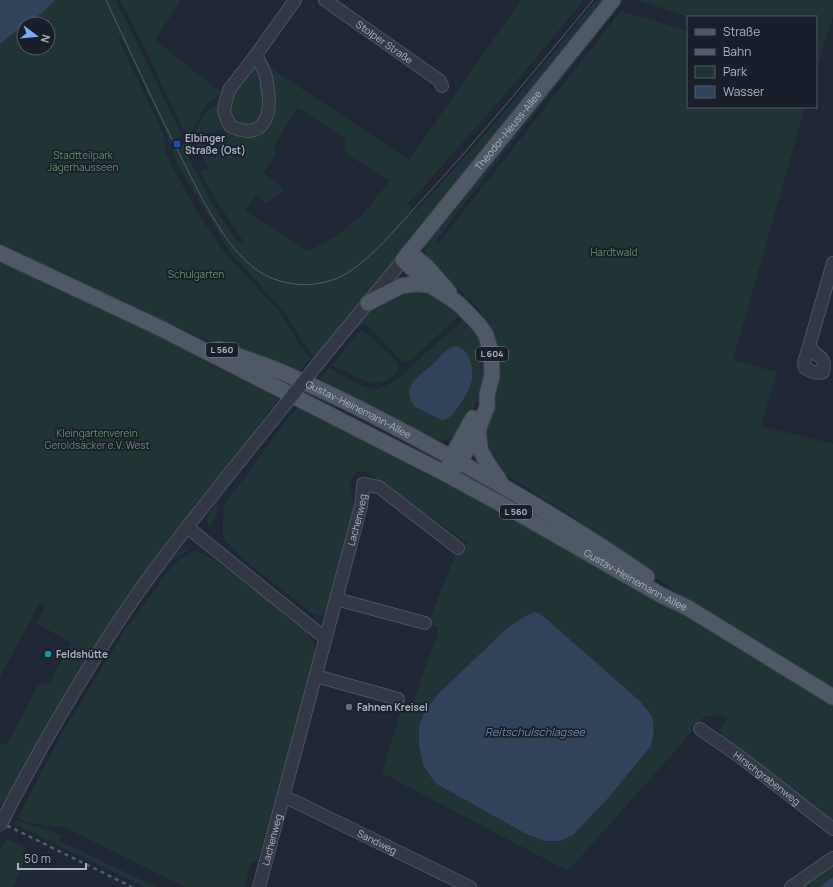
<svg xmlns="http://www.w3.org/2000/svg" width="833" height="887" viewBox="0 0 833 887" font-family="Manrope,sans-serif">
<rect width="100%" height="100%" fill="#1f2734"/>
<path fill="#203335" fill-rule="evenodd" d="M0,0H115L130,28L182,136L180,138L169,145L168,141V136L121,37L118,38L164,135C164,141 166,147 165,153L196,210L227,256L279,311L301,347L312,359L307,362L298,374L202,338L146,314L0,246ZM24,24H48V48H24Z
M120,0H181L155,40L222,93L214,98L206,105L191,133L186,134L184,131L147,53Z
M521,0H584L516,82L408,204L416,211L494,124L596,0H607L463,174L323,349L321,348L314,357L305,346L284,311L230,252L186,179L175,159L172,149L189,141L191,145L189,149L186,151C201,183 218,217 240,244L243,241L219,205L200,172L208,168L193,138C207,136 218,140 229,130L228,108L234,94L253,70L269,67L409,160ZM298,108L345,138L346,154L390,181L361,216L335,237L308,251L245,211L256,194L266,204L285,189L263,173L276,155L274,146Z
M620,0H624L450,222L436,242L440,243L444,236L621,11L688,31V107H805L733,360L777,372L761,426L833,444V689L691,602L608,544L587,529L574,517L510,478L500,470L483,441L493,395L480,315L482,314L468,297L467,298L463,293C456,286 429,264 426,257C424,252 426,246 428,241Z
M637,0H833V16L819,61L816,60V17H688Z
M220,103L225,126C217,134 207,134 196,132C201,120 206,107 220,103Z
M0,259L282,395L264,418L266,420C228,465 189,509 156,557C103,632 59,713 12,792L10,791L0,807V744L1,742L7,745L38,685L49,683L71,643L36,623L46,606L40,602L0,677Z
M403,289L430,292L451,306L459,316L412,359L407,362L402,361L368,326L364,325L357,328L330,360L328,359L365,315L385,298Z
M464,320L469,327L471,325C480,338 486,352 486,368C487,384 467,425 455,435C449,440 442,442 435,440L318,382L329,368C337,373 366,389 374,389C393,389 419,358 433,346C443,337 454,329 464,320Z
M362,331L366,333L396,361L398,364V370C396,374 393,377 389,379C368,390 352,373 332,365L358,333Z
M311,390L438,458L437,459L346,411L310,396L307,395Z
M301,404L578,553L740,646L833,704V821L721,735L720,728L728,718L716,715L704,717L696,726L693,725L690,728L693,730L691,733L568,871L382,773L403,703L412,705L438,633V628L428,623L455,555H457L467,543L369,473L362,471L357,472L354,475L350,481V486L354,509L327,610L322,615L318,616L313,614L245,561L226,541L223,535V521L224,508L226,503L284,423ZM535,612L542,615L640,701L652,716L545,841L526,834L435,783L423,765L419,745V727L424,712L438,694L508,627Z
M283,415L285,416L220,499C216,509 218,519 209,527C206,519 207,514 212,507Z
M458,468L601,552L467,478L458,472Z
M191,547L172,561L146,594L123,627L59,730L20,803L18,802L58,729L121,626L153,582L175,554L185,548Z
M195,550L209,557L233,573L305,632L313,641L315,651L289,751L259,855L257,861L251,862L244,887H185L66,828L30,823L18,818L62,733L126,629L169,570L180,559Z
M16,820L62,835L59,841L157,887H144L14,824Z
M7,839L24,847L28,853L13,887H0V851Z
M833,861V877L819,887H795Z"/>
<path fill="#32435c" d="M0,0H55L42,13L24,24L0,44Z
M456,346C463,348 466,351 469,358C477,378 470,390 458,407C454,413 450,419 442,420L414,406C400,385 421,375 434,363C441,357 445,348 456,346Z
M535,612L542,615L640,701L652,716L654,731L651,746L609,797L573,835L559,841H545L526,834L435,783L423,765L419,745V727L424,712L438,694L508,627L526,616Z
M833,877V887H819Z"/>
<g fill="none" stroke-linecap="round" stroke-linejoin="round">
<defs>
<g id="minor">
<path id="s1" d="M325,0L440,81L442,86"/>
<path d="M256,55C259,61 263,68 265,74C267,79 267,85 268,90C272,118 262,141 230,126L224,112L225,104L229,90L256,55L295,0"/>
<path d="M809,346L833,263"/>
<path d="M809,346C816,359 827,354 823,372C818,374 809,371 805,368L804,363Z"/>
<path d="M324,356L403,260"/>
<path d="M187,527L320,634L326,635"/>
<path d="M336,599L425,623"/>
<path d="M316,676L398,699"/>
<path id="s2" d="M700,729L739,756L833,829"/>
<path id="s3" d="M283,798L294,801L470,887"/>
<path d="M13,800C52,727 93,657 140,590C183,529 232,471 279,412"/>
<path id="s4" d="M259,887L361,506L363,489V484L379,487L458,548"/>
<path d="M791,887L833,858"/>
</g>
<g id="major">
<path d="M409,252L427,267L449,292"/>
<path id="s5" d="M0,253L160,328L448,475L530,520L661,595L688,608L833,697"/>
<path d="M368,303L401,286L414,284L430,285"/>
<path id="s6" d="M219,349C241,357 263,364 284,373C332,394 379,418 425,443C501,484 576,527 647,577"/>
<path d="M478,428C479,435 479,442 480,448C484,461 495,472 502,485"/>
<path d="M449,466L453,454L473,418"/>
<path id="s7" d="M448,475L463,457L479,427L487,407V395L492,376L491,351L485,333L479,325L462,307L455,301L430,285L403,260L613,0"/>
</g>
</defs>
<use href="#minor" stroke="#4c5460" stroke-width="14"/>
<use href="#major" stroke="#3b434e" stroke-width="17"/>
<use href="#minor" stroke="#323945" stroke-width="12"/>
<use href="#major" stroke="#4f5865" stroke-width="15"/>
<path stroke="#545d6c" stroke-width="1" d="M106,0C132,55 157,111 185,165C200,195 223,241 248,263C273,286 311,291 342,276C369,262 400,224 421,201C481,136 537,68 593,0"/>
<path stroke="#545d6c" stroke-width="2.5" stroke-dasharray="4 4" stroke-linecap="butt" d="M0,822L132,887"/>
<defs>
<path id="minor-bridge" d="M279,412L324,356
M0,826L13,800"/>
</defs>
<use href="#minor-bridge" stroke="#4c5460" stroke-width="14" stroke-linecap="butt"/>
<use href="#minor-bridge" stroke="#323945" stroke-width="12"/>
</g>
<rect fill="#1a4fb4" stroke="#181f29" stroke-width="1.5" x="173" y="140" width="8" height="8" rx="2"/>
<circle fill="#0f9aa8" stroke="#181f29" stroke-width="1.5" cx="48" cy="654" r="4"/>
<circle fill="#5c6f8a" stroke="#181f29" stroke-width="1.5" cx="349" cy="707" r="4"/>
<g text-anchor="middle" stroke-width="3.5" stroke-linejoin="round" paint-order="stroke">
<g fill="#181f29" stroke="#7f8794" stroke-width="1">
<rect x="206" y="343" width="32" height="14" rx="3"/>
<rect x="476" y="347" width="32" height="14" rx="3"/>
<rect x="500" y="505" width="32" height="14" rx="3"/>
</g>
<g font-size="9" font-weight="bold" fill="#abb4c2">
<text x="222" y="353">L 560</text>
<text x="492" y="357">L 604</text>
<text x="516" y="515">L 560</text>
</g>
<g font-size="10" fill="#abb4c2" stroke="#181f29">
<text dy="4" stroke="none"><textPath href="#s1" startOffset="73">Stolper Straße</textPath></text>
<text dy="4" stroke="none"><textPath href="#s7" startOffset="432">Theodor-Heuss-Allee</textPath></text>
<text dy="4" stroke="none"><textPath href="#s6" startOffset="152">Gustav-Heinemann-Allee</textPath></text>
<text dy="4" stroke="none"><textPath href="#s4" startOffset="380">Lachenweg</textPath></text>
<text dy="4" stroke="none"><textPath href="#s5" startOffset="715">Gustav-Heinemann-Allee</textPath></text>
<text dy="4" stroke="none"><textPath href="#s2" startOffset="83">Hirschgrabenweg</textPath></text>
<text dy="4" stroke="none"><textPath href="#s4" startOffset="49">Lachenweg</textPath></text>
<text dy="4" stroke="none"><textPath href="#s3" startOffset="104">Sandweg</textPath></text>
</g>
<g font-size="10" font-weight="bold" fill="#abb4c2" stroke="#181f29" text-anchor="start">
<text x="185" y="142">Elbinger<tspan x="185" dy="12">Straße (Ost)</tspan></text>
<text x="56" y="658">Feldshütte</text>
<text x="357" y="711">Fahnen Kreisel</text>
</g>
<g font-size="10" fill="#64926f" stroke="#181f29">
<text x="83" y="159">Stadtteilpark<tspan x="83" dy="12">Jägerhausseen</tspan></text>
<text x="614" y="256">Hardtwald</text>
<text x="196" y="278">Schulgarten</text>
<text x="97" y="437">Kleingartenverein<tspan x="97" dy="12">Geroldsäcker e.V. West</tspan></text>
</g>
<g font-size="11" font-style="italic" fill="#748aab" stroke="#181f29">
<text x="535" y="736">Reitschulschlagsee</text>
</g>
</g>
<rect x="687" y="16" width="130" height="92" fill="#181f29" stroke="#535b66"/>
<rect x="695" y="29" width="20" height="6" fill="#4f5865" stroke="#535b66"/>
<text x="723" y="36" font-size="12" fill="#abb4c2">Straße</text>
<rect x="695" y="49" width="20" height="6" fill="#545d6c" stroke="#535b66"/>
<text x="723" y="56" font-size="12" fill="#abb4c2">Bahn</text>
<rect x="695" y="66" width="20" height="12" fill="#203335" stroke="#535b66"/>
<text x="723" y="76" font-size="12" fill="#abb4c2">Park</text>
<rect x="695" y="86" width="20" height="12" fill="#32435c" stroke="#535b66"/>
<text x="723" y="96" font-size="12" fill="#abb4c2">Wasser</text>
<g transform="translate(36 36) rotate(106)"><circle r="19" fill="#181f29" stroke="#535b66"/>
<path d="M0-3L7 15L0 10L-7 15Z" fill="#7daaf6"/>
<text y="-6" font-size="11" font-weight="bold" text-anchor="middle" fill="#abb4c2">N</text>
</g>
<path d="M18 863v6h68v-6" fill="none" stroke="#abb4c2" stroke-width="2"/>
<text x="24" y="863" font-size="12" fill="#abb4c2" stroke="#181f29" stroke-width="3" paint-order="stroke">50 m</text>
</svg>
